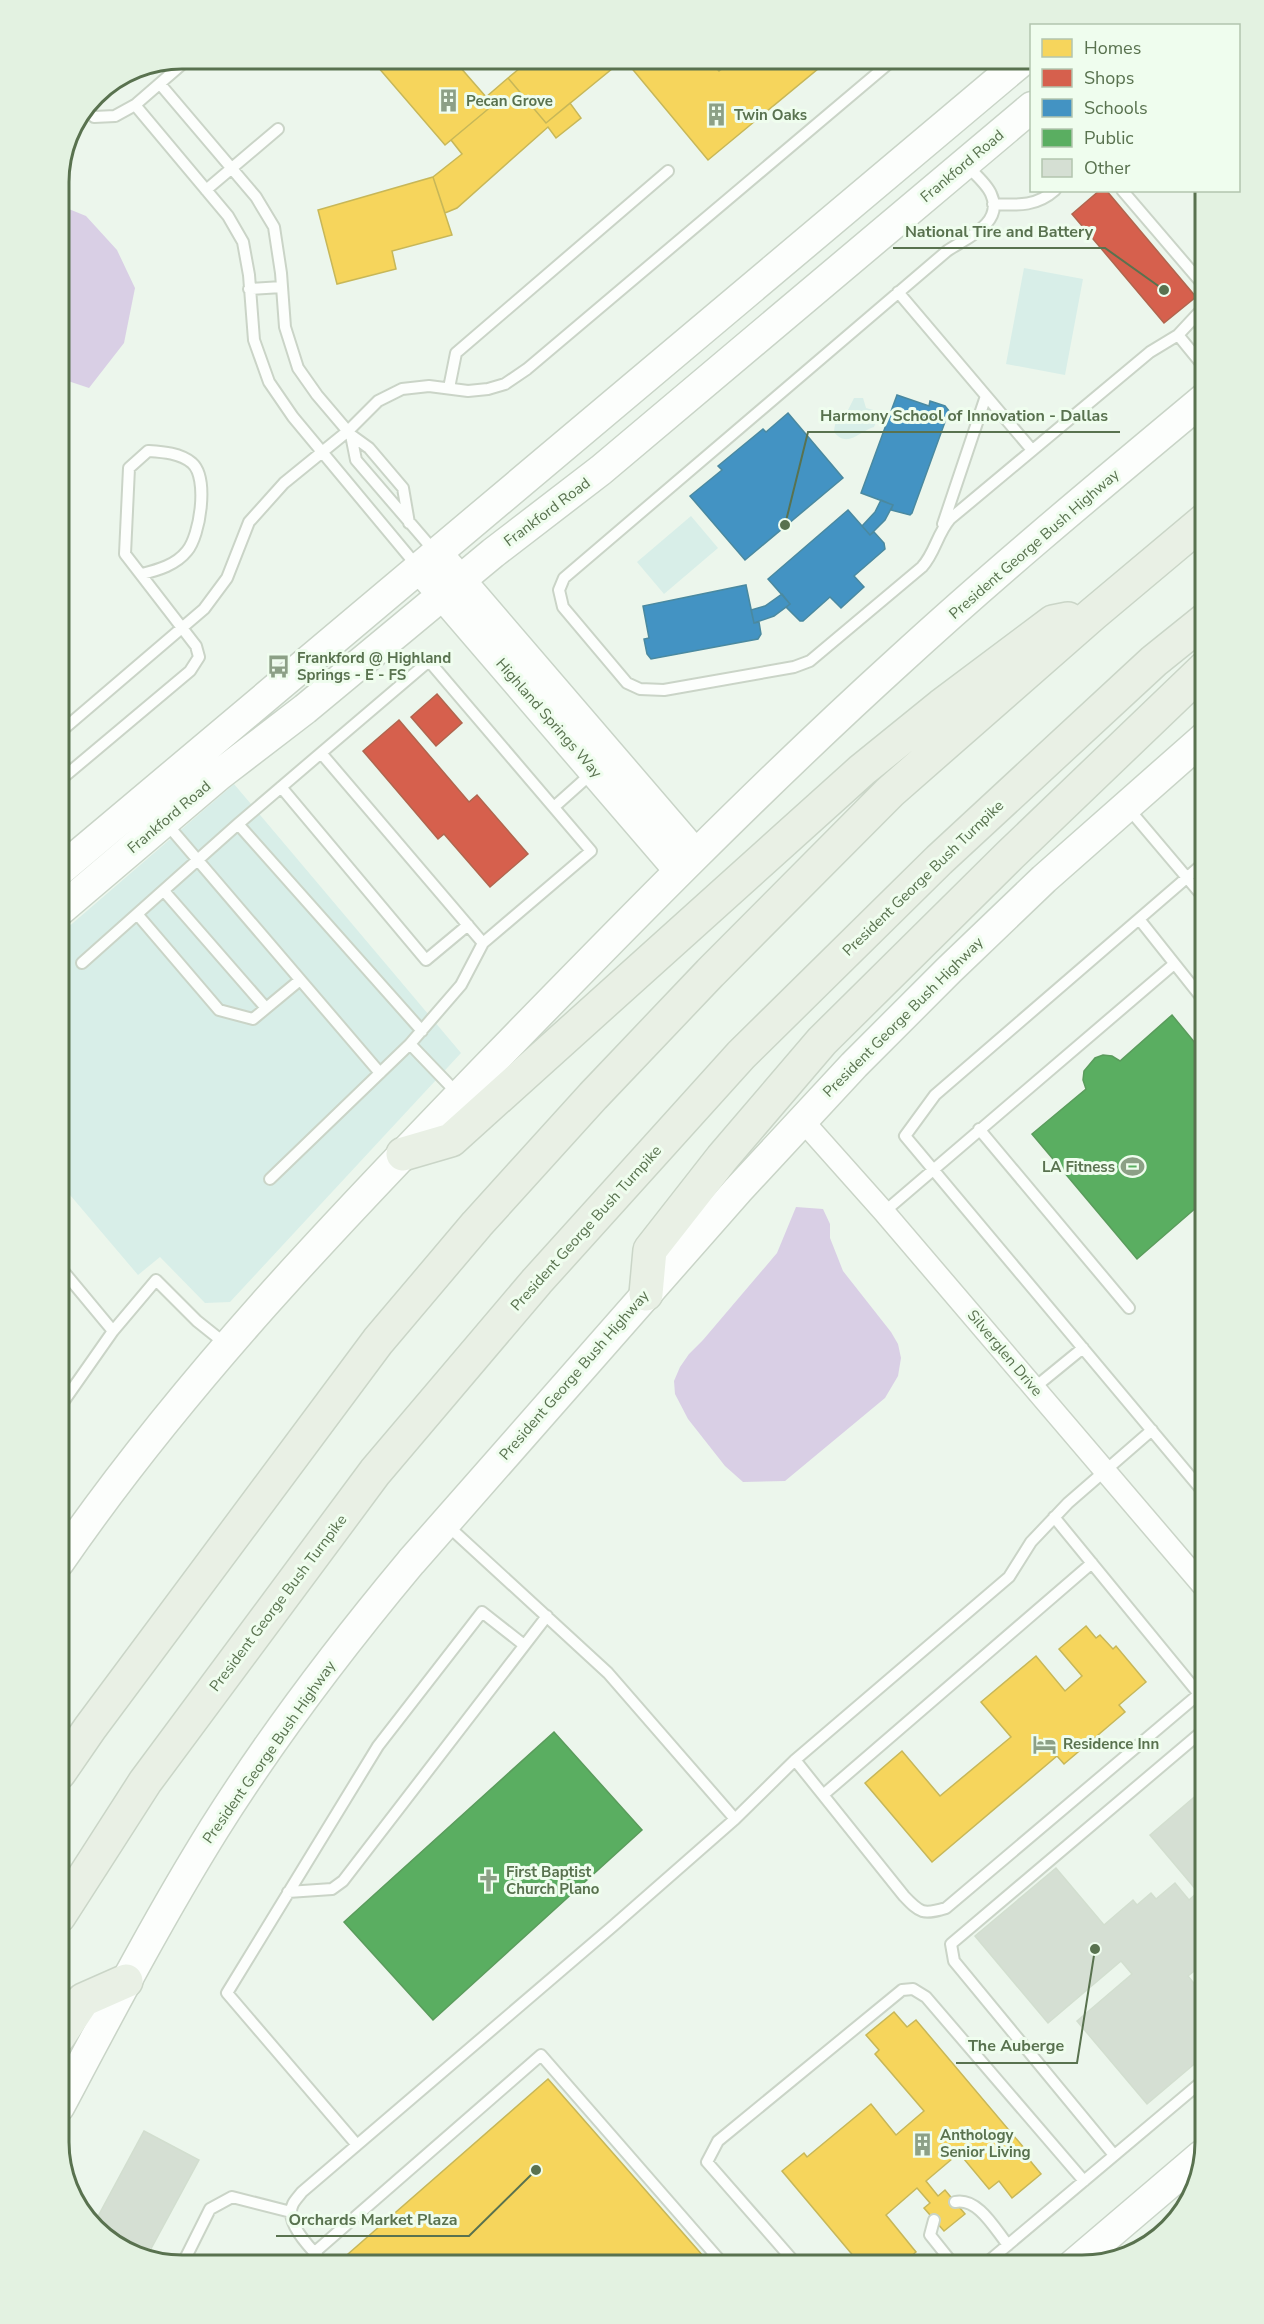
<svg xmlns="http://www.w3.org/2000/svg" width="1264" height="2324" viewBox="0 0 1264 2324" font-family="'Nunito Sans',sans-serif">
<rect width="100%" height="100%" fill="#ecf6ec"/>
<path fill="#d8eee8" d="M1024,268L1083,279L1065,375L1006,364Z
M854,398H863L866,408L877,411L879,415L874,427C860,431 847,449 834,432C835,421 838,413 848,410Z
M691,516L718,548L664,594L637,562Z
M234,784L461,1053L230,1302L205,1303L160,1257L138,1275L59,1182V935Z"/>
<path fill="#d9cfe5" d="M59,205L86,216L117,250L135,288L124,343L89,388L68,381L61,363V333L59,330Z
M796,1207L823,1209L830,1224V1238L843,1271L891,1332L898,1344L901,1358L898,1376L885,1398L785,1481L743,1482L725,1466L688,1419L675,1394L674,1381L680,1367L689,1354L703,1340L777,1253Z"/>
<path fill="#f6d55c" stroke="#c7b758" stroke-width="1.5" d="M371,59H453L493,105L445,145Z
M531,59H624L546,123L508,78Z
M624,59H708L719,71L734,59H830L708,160Z
M508,78L546,123L570,103L581,118L556,138L548,127L457,208L445,213L433,177L462,154L451,140L493,105L486,97Z
M433,177L452,235L392,251L396,269L337,284L318,210Z
M1086,1626L1096,1638L1100,1635L1113,1649L1116,1646L1146,1682L1119,1705L1125,1712L1064,1764L1057,1756L932,1862L865,1783L902,1751L940,1796L1011,1737L981,1702L1036,1656L1065,1691L1082,1676L1059,1649Z
M894,2012L907,2027L916,2020L1030,2155L1027,2157L1041,2174L1012,2198L999,2181L989,2189L959,2153L926,2181L938,2196L945,2190L965,2214L944,2231L924,2208L930,2203L917,2188L886,2215L916,2252L909,2258L915,2265H861L782,2171L804,2153L807,2157L871,2104L896,2135L924,2111L875,2054L879,2050L866,2035Z
M548,2079L711,2265H344L340,2261Z"/>
<path fill="#d6604d" stroke="#b0654e" stroke-width="1.5" d="M1100,190H1106L1196,297L1164,323L1072,214Z
M437,694L462,723L436,746L411,717Z
M399,720L469,802L477,795L528,854L490,887L444,834L438,839L363,751Z"/>
<path fill="#4393c3" stroke="#4a89a0" stroke-width="1.5" d="M897,395L929,406L930,401L945,406L949,411L912,513L910,515L891,510L893,505L861,493Z
M788,413L843,478L745,560L690,496L722,470L718,466L763,429L766,432Z
M881,500L893,505L885,520L870,535L862,526L875,512Z
M848,510L870,535L874,532L884,543L885,549L854,576L864,587L841,608L830,597L803,621H800L786,607L790,604L768,579Z
M746,585L754,623L759,622L761,634L758,639L651,659L647,654L644,639L649,638L643,606Z
M782,594L790,604L774,616L754,623L751,610L765,606Z"/>
<path fill="#5aae61" stroke="#5a9c5c" stroke-width="1.5" d="M1172,1015L1205,1055V1200L1137,1259L1032,1134L1086,1089L1083,1080L1084,1071L1095,1058L1103,1055L1112,1056L1120,1061Z
M554,1732L642,1830L433,2020L344,1922Z"/>
<path fill="#d5dfd3" stroke="#d2decf" stroke-width="1.5" d="M1205,1788V1977L1198,1968L1188,1976L1205,1997V2055L1147,2104L1077,2021L1132,1974L1121,1961L1048,2023L975,1936L1056,1868L1104,1925L1133,1900L1137,1905L1151,1893L1156,1899L1175,1883L1189,1900L1198,1892L1150,1835Z
M144,2131L199,2160L147,2256L113,2245L95,2222Z"/>
<g fill="none" stroke-linecap="round" stroke-linejoin="round">
<defs>
<path id="lane" d="M160,84L256,197L274,227L281,273L285,327L298,368L317,395L351,435L369,448L403,488L409,523
M135,105L228,216L243,242L249,275L254,340L269,382L293,417L417,566
M86,108L94,117L115,116L135,105L188,59
M967,166C975,174 987,184 991,194C1005,224 964,239 947,251L564,578L559,590L563,607L627,683L640,689L664,690L794,667L810,661L922,567C935,553 937,534 950,519L1150,352L1178,335L1205,368
M206,190L278,129
M1122,190L1205,287
M993,204C1017,205 1036,207 1055,190
M249,289L282,287
M898,292L1032,450
M1178,335L1205,306
M449,388L456,353L668,171
M351,435L356,460L436,553
M943,524L986,396
M429,661L591,851L483,943L321,753Z
M59,733L204,609L227,578L249,522L284,483L348,431L378,401L402,389L429,386L468,391L488,389L505,384L527,369L894,59
M59,781L190,671L199,657L196,646L125,554L129,468L148,451C163,452 180,453 192,463C209,478 200,536 187,551C176,565 158,570 142,574
M281,787L426,960L468,925
M554,807L592,773
M1128,808L1205,899
M166,823L380,1073
M238,824L422,1031
M164,891L266,1008
M1139,919L1205,1002
M82,963L137,914
M300,980L253,1019L219,1010L137,914L238,824L321,753
M410,1044L461,985L483,943
M979,1129L1129,1308
M270,1179L410,1044L457,1093
M884,1212L1174,964
M59,1266L113,1331
M1034,1388L1083,1348
M59,1408L113,1331L156,1280L197,1321L227,1345
M1205,1494L905,1136L935,1095L1205,862
M1054,1517L1199,1694L1205,1698
M447,1525L608,1673L735,1819
M795,1760L904,1896C920,1913 923,1915 946,1908L1199,1694
M823,1795L1092,1563
M288,1892L332,1889L343,1881L547,1616
M357,2145L227,1993L378,1746L482,1612L524,1645
M1114,2155L954,1961L951,1944L1205,1729
M955,2202C978,2197 995,2229 1008,2245
M934,2220L930,2235L954,2265
M182,2265L210,2209L232,2197L291,2212
M307,2265L315,2252L541,2055L724,2265
M326,2265C314,2252 283,2223 293,2204C295,2200 299,2196 302,2192L613,1926L735,1819L795,1760L1009,1577L1031,1542L1068,1503L1152,1430
M797,2265L707,2162L718,2141L902,1990L913,1989L926,1997L1084,2181
M984,2265L1205,2079"/>
<path id="street" d="M802,1120L884,1212L1205,1588"/>
<path id="secondary" d="M446,564L695,854
M429,579L679,870
M59,871L1024,59
M59,911L219,775L305,709L493,553L601,470L1032,107
M59,1562C184,1381 336,1223 489,1065C623,927 757,790 899,661C998,570 1102,484 1205,398
M59,2107C109,2013 158,1919 214,1829C273,1735 340,1647 411,1562L738,1190L854,1065L949,970L1044,879L1205,737
M1073,2265L1201,2156"/>
<path id="highway" d="M403,1154L451,1140L862,770L941,706L1053,622L1068,619
M646,1294L650,1250L722,1158L822,1041L1010,855L1205,668
M59,1773L90,1728L378,1341L477,1224L593,1096L710,973L890,792L1093,614L1205,520
M59,1916L145,1782L375,1472L537,1281L741,1055L939,860L1154,661L1205,620
M59,2036L83,2000L126,1981"/>
</defs>
<use href="#lane" stroke="#cad4c7" stroke-width="14"/>
<use href="#street" stroke="#cad4c7" stroke-width="24"/>
<use href="#secondary" stroke="#c9d4c7" stroke-width="33"/>
<use href="#highway" stroke="#cad5c7" stroke-width="36"/>
<use href="#lane" stroke="#fcfefc" stroke-width="10"/>
<use href="#street" stroke="#fcfefc" stroke-width="21"/>
<use href="#secondary" stroke="#fcfefc" stroke-width="30"/>
<use href="#highway" stroke="#e9f0e5" stroke-width="33"/>
</g>
<defs>
<symbol id="building-bare" viewBox="-9 -9 18 18"><path d="M-4-6H4V6H1V3H-1V6H-4ZM-2.5-4.3h1.7v1.8h-1.7ZM.8-4.3h1.7v1.8H.8ZM-2.5-1h1.7V.8h-1.7ZM.8-1h1.7V.8H.8Z" fill="#8ca086" stroke="#effdee" stroke-width="2.5" paint-order="stroke"/></symbol>
<symbol id="bus-bare" viewBox="-9 -9 18 18"><path d="M-5-6H5V4H4V6H2V4H-2V6H-4V4H-5ZM-3.5-4V0h7V-4ZM-3.5 1.2v1.5H-2V1.2ZM2 1.2v1.5H3.5V1.2Z" fill="#8ca086" stroke="#effdee" stroke-width="2.5" paint-order="stroke"/></symbol>
<symbol id="stadium-bare" viewBox="-9 -9 18 18"><path d="M0-5a6.5 5 0 1 0 0 10a6.5 5 0 1 0 0-10ZM-3.5-1.8h7v3.6h-7Z" fill="#8ca086" stroke="#effdee" stroke-width="2.5" paint-order="stroke"/></symbol>
<symbol id="hotel-bare" viewBox="-9 -9 18 18"><path d="M-6-4.5h1.5V1H6V5H4.5V3h-9V5H-6ZM-4 0a1.8 1.8 0 1 1 3.6 0ZM.5 0V-2.5h3Q6-2.5 6 0Z" fill="#8ca086" stroke="#effdee" stroke-width="2.5" paint-order="stroke"/></symbol>
<symbol id="church-bare" viewBox="-9 -9 18 18"><path d="M-1.2-6h2.4v3.5h3.3v2.4h-3.3V6h-2.4V-.1h-3.3v-2.4h3.3Z" fill="#8ca086" stroke="#effdee" stroke-width="2.5" paint-order="stroke"/></symbol>
</defs>
<g fill-rule="evenodd">
<use href="#building-bare" x="432" y="84" width="33" height="33"/>
<use href="#building-bare" x="700" y="98" width="33" height="33"/>
<use href="#bus-bare" x="262" y="650" width="33" height="33"/>
<use href="#stadium-bare" x="1116" y="1150" width="33" height="33"/>
<use href="#hotel-bare" x="1028" y="1728" width="33" height="33"/>
<use href="#church-bare" x="472" y="1864" width="33" height="33"/>
<use href="#building-bare" x="906" y="2128" width="33" height="33"/>
</g>
<g text-anchor="middle" stroke-width="6" stroke-linejoin="round" paint-order="stroke">
<g font-size="15" font-weight="bold" fill="#59724f" stroke="#effdee" text-anchor="start">
<text x="466" y="106">Pecan Grove</text>
<text x="734" y="120">Twin Oaks</text>
<text x="297" y="663">Frankford @ Highland<tspan x="297" dy="17">Springs - E - FS</tspan></text>
<text x="1115" y="1172" text-anchor="end">LA Fitness</text>
<text x="1063" y="1749">Residence Inn</text>
<text x="506" y="1877">First Baptist<tspan x="506" dy="17">Church Plano</tspan></text>
<text x="940" y="2140">Anthology<tspan x="940" dy="17">Senior Living</tspan></text>
</g>
<g font-size="15" fill="#59724f" stroke="#effdee">
<text transform="translate(962 166) rotate(-40)" y="5">Frankford Road</text>
<text transform="translate(547 512) rotate(-37)" y="5">Frankford Road</text>
<text transform="translate(1034 544) rotate(-41)" y="5">President George Bush Highway</text>
<text transform="translate(549 718) rotate(49)" y="5">Highland Springs Way</text>
<text transform="translate(169 817) rotate(-40)" y="5">Frankford Road</text>
<text transform="translate(923 878) rotate(-44)" y="5">President George Bush Turnpike</text>
<text transform="translate(903 1017) rotate(-45)" y="5">President George Bush Highway</text>
<text transform="translate(586 1228) rotate(-48)" y="5">President George Bush Turnpike</text>
<text transform="translate(1005 1353) rotate(50)" y="5">Silverglen Drive</text>
<text transform="translate(574 1375) rotate(-49)" y="5">President George Bush Highway</text>
<text transform="translate(278 1603) rotate(-53)" y="5">President George Bush Turnpike</text>
<text transform="translate(269 1752) rotate(-55)" y="5">President George Bush Highway</text>
</g>
</g>
<path d="M0 0H1264V2324H0ZM182 69H1082A113 113 0 0 1 1195 182V2142A113 113 0 0 1 1082 2255H182A113 113 0 0 1 69 2142V182A113 113 0 0 1 182 69Z" fill="#e3f2e1" fill-rule="evenodd"/>
<path fill="none" stroke="#59724f" stroke-width="3" d="M182 69H1082A113 113 0 0 1 1195 182V2142A113 113 0 0 1 1082 2255H182A113 113 0 0 1 69 2142V182A113 113 0 0 1 182 69Z"/>
<path fill="none" stroke="#59724f" stroke-width="2" d="M1164 290L1105 248H893M785 525L808 432H1120M1095 1949L1077 2063H956M536 2170L469 2236H276"/>
<g fill="#59724f" stroke="#effdee" stroke-width="2">
<circle cx="1164" cy="290" r="6"/>
<circle cx="785" cy="525" r="6"/>
<circle cx="1095" cy="1949" r="6"/>
<circle cx="536" cy="2170" r="6"/>
</g>
<g font-size="16" text-anchor="middle" font-weight="bold" fill="#59724f" stroke="#effdee" stroke-width="6" stroke-linejoin="round" paint-order="stroke">
<text x="999" y="237">National Tire and Battery</text>
<text x="964" y="421">Harmony School of Innovation - Dallas</text>
<text x="1016" y="2051">The Auberge</text>
<text x="373" y="2225">Orchards Market Plaza</text>
</g>
<rect x="1030" y="24" width="210" height="168" fill="#effdee" stroke="#b3c5ae" stroke-width="1.5"/>
<rect x="1042" y="39" width="30" height="18" fill="#f6d55c" stroke="#b3c5ae" stroke-width="1.5"/>
<text x="1084" y="54" font-size="18" fill="#59724f">Homes</text>
<rect x="1042" y="69" width="30" height="18" fill="#d6604d" stroke="#b3c5ae" stroke-width="1.5"/>
<text x="1084" y="84" font-size="18" fill="#59724f">Shops</text>
<rect x="1042" y="99" width="30" height="18" fill="#4393c3" stroke="#b3c5ae" stroke-width="1.5"/>
<text x="1084" y="114" font-size="18" fill="#59724f">Schools</text>
<rect x="1042" y="129" width="30" height="18" fill="#5aae61" stroke="#b3c5ae" stroke-width="1.5"/>
<text x="1084" y="144" font-size="18" fill="#59724f">Public</text>
<rect x="1042" y="159" width="30" height="18" fill="#d5dfd3" stroke="#b3c5ae" stroke-width="1.5"/>
<text x="1084" y="174" font-size="18" fill="#59724f">Other</text>
</svg>
